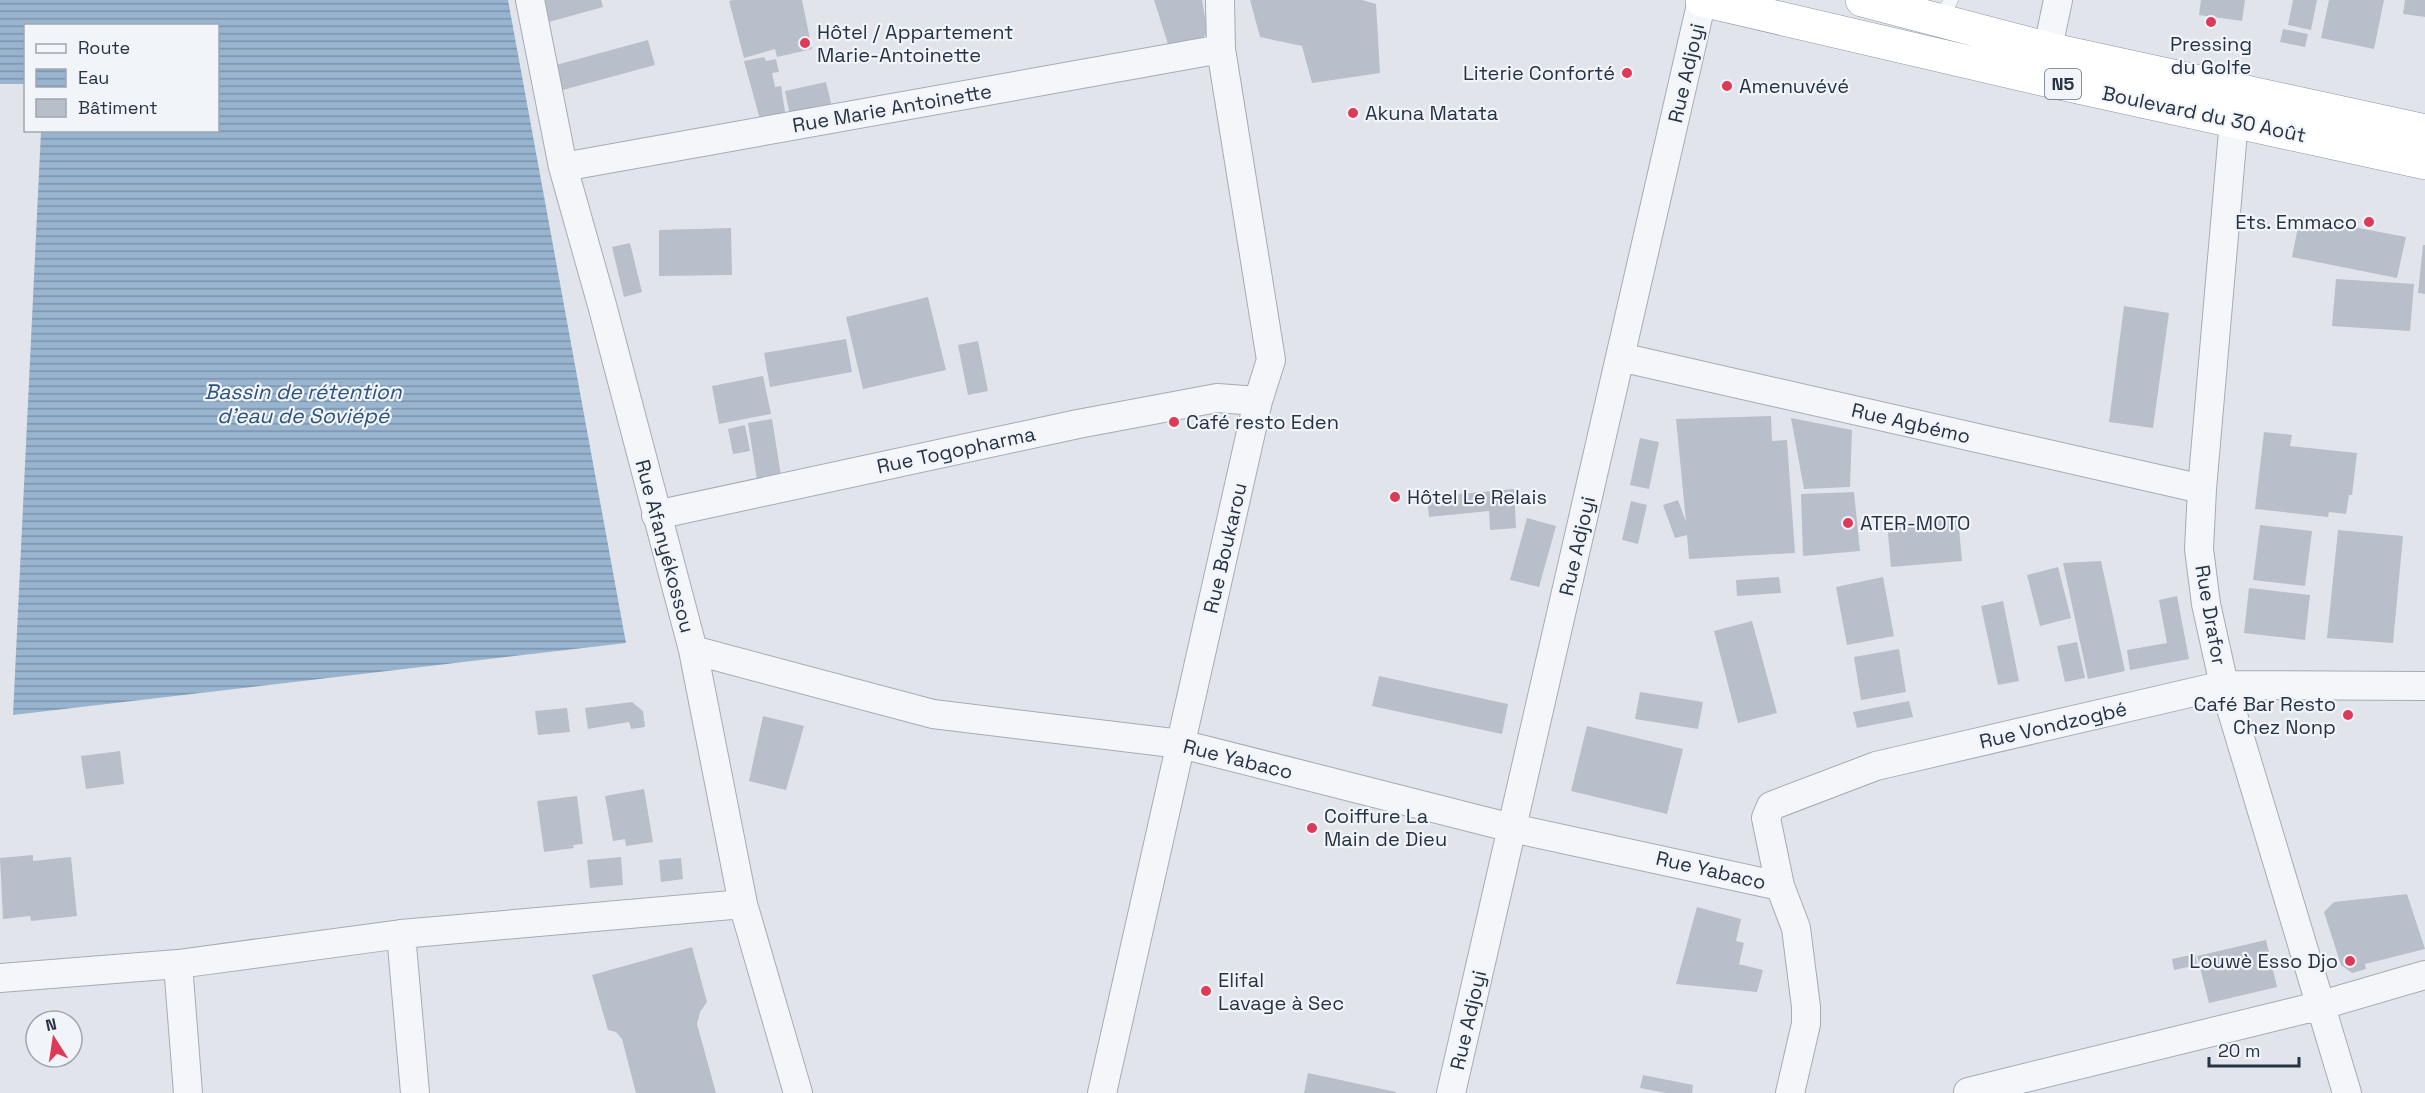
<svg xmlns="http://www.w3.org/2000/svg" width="2425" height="1093" viewBox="0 0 2425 1093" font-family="'Space Grotesk',sans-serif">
<defs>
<pattern id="water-rules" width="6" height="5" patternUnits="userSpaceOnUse" patternTransform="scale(1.5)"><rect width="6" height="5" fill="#98b4cf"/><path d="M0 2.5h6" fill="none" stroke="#7c93aa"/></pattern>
</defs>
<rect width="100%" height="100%" fill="#e1e5eb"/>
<path fill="url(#water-rules)" d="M0,0H508L626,643L13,715L41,131L218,130V26H26L25,84H0Z"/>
<path fill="#b8beca" d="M546,0H601L603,7L549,22L544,1Z
M734,0H802L812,49L777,57L775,49L744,58L729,1Z
M1154,0H1202L1208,33L1198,41L1168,44Z
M1250,0H1362L1376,4L1380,73L1312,83L1302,46L1260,37Z
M2201,0H2245L2242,21L2199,15Z
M2293,0H2317L2311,30L2288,25Z
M2329,0H2384L2374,49L2321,38Z
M2405,0H2425V17L2403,14Z
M2283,29L2308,34L2305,47L2280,42Z
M648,40L655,65L563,90L556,65Z
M764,57L766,61L776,59L779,72L772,73L775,87L781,86L785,112L772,115L774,121L761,123L744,61Z
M826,82L832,107L790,116L785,91Z
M2300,217L2406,237L2397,278L2292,257Z
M731,228L732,275L659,276V230Z
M630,243L642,292L624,297L612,247Z
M2423,245H2425V294L2418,293Z
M2336,279L2414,284L2410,331L2332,326Z
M928,297L946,370L863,389L846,317Z
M2124,306L2169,313L2153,428L2109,422Z
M846,339L852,372L770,387L764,353Z
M978,341L988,391L968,395L958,345Z
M763,376L771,414L719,424L712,386Z
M1771,416L1772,441L1787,440L1795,553L1689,559L1687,535L1675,538L1663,505L1678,500L1686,522L1676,419Z
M1791,418L1852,430L1850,487L1804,489Z
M772,419L782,482L758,486L748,423Z
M745,425L750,451L733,454L728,429Z
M2264,432L2292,435L2290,446L2357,453L2352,495H2349L2346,514L2329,512L2328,517L2255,509Z
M1640,438L1659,442L1649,489L1630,485Z
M1514,489L1516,528L1490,530L1489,511L1429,517L1427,497Z
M1854,492L1860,551L1803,556L1801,494Z
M1631,501L1647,505L1638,544L1622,540Z
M1527,518L1556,526L1539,587L1510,580Z
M1958,518L1962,561L1891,567L1887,523Z
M2260,525L2312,531L2305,586L2253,580Z
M2338,530L2403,536L2393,643L2327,638Z
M2101,561L2125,671L2088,679L2063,563Z
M2058,567L2071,618L2040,626L2027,575Z
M1779,577L1781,593L1737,596L1736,580Z
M1883,577L1894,636L1847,645L1836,587Z
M2249,588L2310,595L2305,640L2244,633Z
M2177,596L2189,659L2130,670L2127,650L2167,643L2159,600Z
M2003,601L2019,681L1998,685L1981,606Z
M1752,621L1777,713L1738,723L1714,631Z
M2077,642L2085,678L2065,682L2057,646Z
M1899,649L1906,692L1861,700L1854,657Z
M1379,676L1508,704L1502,734L1372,706Z
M1640,692L1703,702L1698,729L1635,719Z
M1909,701L1913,717L1857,728L1853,712Z
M632,702L643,711L645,727L631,729L629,722L588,729L585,708Z
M567,708L570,732L538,735L535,711Z
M763,716L804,726L786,790L749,781Z
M1587,726L1683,749L1667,814L1571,791Z
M120,751L124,784L86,789L81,756Z
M644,789L653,842L626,846L625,839L613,841L605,796Z
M577,796L583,844L573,845L574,848L544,852L537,801Z
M33,855V861L71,857L77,916L31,921L30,916L3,919L0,858Z
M621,857L623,885L590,888L587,860Z
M681,858L683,879L661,882L659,860Z
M2407,894L2425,949L2365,964L2366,969L2352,973L2341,965L2324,912L2334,902Z
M1697,907L1741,919L1736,941L1744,943L1739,964L1763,970L1757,992L1676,984Z
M2266,940L2277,987L2209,1003L2197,956Z
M692,947L707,1002L700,1012L697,1024L716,1093H636L622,1039L616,1032L608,1030L592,975Z
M2195,954L2197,965L2174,970L2172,959Z
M1308,1073L1396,1092V1093H1304Z
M1643,1075L1693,1085L1692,1093H1666L1640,1088Z"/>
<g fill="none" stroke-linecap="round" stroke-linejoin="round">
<defs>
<path id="lane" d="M1940,19L1951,0"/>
<path id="street" d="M530,0L563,167L602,305L693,650L743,904L798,1093
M2043,71L2058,0
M2234,120L2202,489L2199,549L2206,604L2224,685L2347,1093
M563,167L1221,49
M1620,357L2202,489
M656,515L1078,424L1217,398L1258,401
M693,650L933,714L1181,744L1512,828L1780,886
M401,934L415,1093
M178,964L188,1093
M0,978L178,964L401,934L743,904
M1968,1092L2322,1005L2425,975
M1102,1093L1258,401L1271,360L1221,49L1220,0
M1451,1093L1702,0
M1790,1093L1806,1024V1007L1796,928L1780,886L1766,818L1771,806L1876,766L2224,685L2425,686"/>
<path id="highway" d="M1702,0L2041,79L2425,163
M1862,0L2049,49L2425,131"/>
</defs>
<use href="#lane" stroke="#a5acb6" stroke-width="15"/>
<use href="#street" stroke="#a5acb6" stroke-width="30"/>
<use href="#highway" stroke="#8793a3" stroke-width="34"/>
<use href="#lane" stroke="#f4f6f9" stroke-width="14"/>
<use href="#street" stroke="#f4f6f9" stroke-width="28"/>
<use href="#highway" stroke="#fff" stroke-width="33"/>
</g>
<g fill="#dc3a56" stroke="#f1f4f8" stroke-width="2">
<circle cx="2211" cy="22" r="6"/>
<circle cx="805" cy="43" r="6"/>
<circle cx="1627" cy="73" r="6"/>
<circle cx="1727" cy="86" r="6"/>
<circle cx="1353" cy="113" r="6"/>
<circle cx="2369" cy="222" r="6"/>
<circle cx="1174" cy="422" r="6"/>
<circle cx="1395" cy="497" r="6"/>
<circle cx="1848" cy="523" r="6"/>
<circle cx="2348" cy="715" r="6"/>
<circle cx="1312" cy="828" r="6"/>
<circle cx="2350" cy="961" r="6"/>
<circle cx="1206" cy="991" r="6"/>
</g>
<g text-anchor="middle" stroke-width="4.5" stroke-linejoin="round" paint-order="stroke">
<rect fill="#f1f4f8" stroke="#646d7b" stroke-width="1.5" x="2045" y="69" width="36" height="30" rx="4.5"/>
<g font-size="18" font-weight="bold" fill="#273345">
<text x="2063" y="90">N5</text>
</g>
<g font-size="20" fill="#273345" stroke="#f1f4f8" text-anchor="start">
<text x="817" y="39">Hôtel / Appartement<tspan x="817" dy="23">Marie-Antoinette</tspan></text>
<text x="2211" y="51" text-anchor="middle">Pressing<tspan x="2211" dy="23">du Golfe</tspan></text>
<text x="1615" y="80" text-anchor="end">Literie Conforté</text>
<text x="1739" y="93">Amenuvévé</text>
<text x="1365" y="120">Akuna Matata</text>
<text x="2357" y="229" text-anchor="end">Ets. Emmaco</text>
<text x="1186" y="429">Café resto Eden</text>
<text x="1407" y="504">Hôtel Le Relais</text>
<text x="1860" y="530">ATER-MOTO</text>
<text x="2336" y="711" text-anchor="end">Café Bar Resto<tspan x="2336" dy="23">Chez Nonp</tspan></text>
<text x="1324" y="823">Coiffure La<tspan x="1324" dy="23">Main de Dieu</tspan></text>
<text x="2338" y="968" text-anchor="end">Louwè Esso Djo</text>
<text x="1218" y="987">Elifal<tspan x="1218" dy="23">Lavage à Sec</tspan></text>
</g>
<g font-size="20" fill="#273345" stroke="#f1f4f8">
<text transform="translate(1686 73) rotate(-77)" y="7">Rue Adjoyi</text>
<text transform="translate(892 108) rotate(-10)" y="7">Rue Marie Antoinette</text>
<text transform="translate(2204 114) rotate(12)" y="7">Boulevard du 30 Août</text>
<text transform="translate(1911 423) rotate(13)" y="7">Rue Agbémo</text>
<text transform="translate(956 450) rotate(-12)" y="7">Rue Togopharma</text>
<text transform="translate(665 546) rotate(75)" y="7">Rue Afanyékossou</text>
<text transform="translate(1577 546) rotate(-77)" y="7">Rue Adjoyi</text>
<text transform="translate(1225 548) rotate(-77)" y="7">Rue Boukarou</text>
<text transform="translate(2211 615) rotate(80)" y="7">Rue Drafor</text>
<text transform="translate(2053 725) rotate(-13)" y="7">Rue Vondzogbé</text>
<text transform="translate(1238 759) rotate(14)" y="7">Rue Yabaco</text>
<text transform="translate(1711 870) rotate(13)" y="7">Rue Yabaco</text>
<text transform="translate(1468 1020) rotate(-77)" y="7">Rue Adjoyi</text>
</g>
<g font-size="21" font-style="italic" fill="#2d537d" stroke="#f1f4f8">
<text x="303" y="399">Bassin de rétention<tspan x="303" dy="24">d'eau de Soviépé</tspan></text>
</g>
</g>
<rect x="24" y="24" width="195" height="108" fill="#f1f4f8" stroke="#a0a7b0" stroke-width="1.5"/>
<rect x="36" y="44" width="30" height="9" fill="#f4f6f9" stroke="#a0a7b0" stroke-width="1.5"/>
<text x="78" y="54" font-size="18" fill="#273345">Route</text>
<rect x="36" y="69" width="30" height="18" fill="url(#water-rules)" stroke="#a0a7b0" stroke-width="1.5"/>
<text x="78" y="84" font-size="18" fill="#273345">Eau</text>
<rect x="36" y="99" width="30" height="18" fill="#b8beca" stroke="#a0a7b0" stroke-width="1.5"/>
<text x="78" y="114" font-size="18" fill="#273345">Bâtiment</text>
<g transform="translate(54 1039) rotate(348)"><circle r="28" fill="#f1f4f8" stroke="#a0a7b0" stroke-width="1.5"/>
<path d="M0-4.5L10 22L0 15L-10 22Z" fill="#dc3a56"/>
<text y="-9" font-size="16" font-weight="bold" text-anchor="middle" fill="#273345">N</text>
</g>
<path d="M2209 1057v9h90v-9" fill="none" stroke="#273345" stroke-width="3"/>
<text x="2218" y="1057" font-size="18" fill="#273345" stroke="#f1f4f8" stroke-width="4.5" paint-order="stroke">20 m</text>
</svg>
